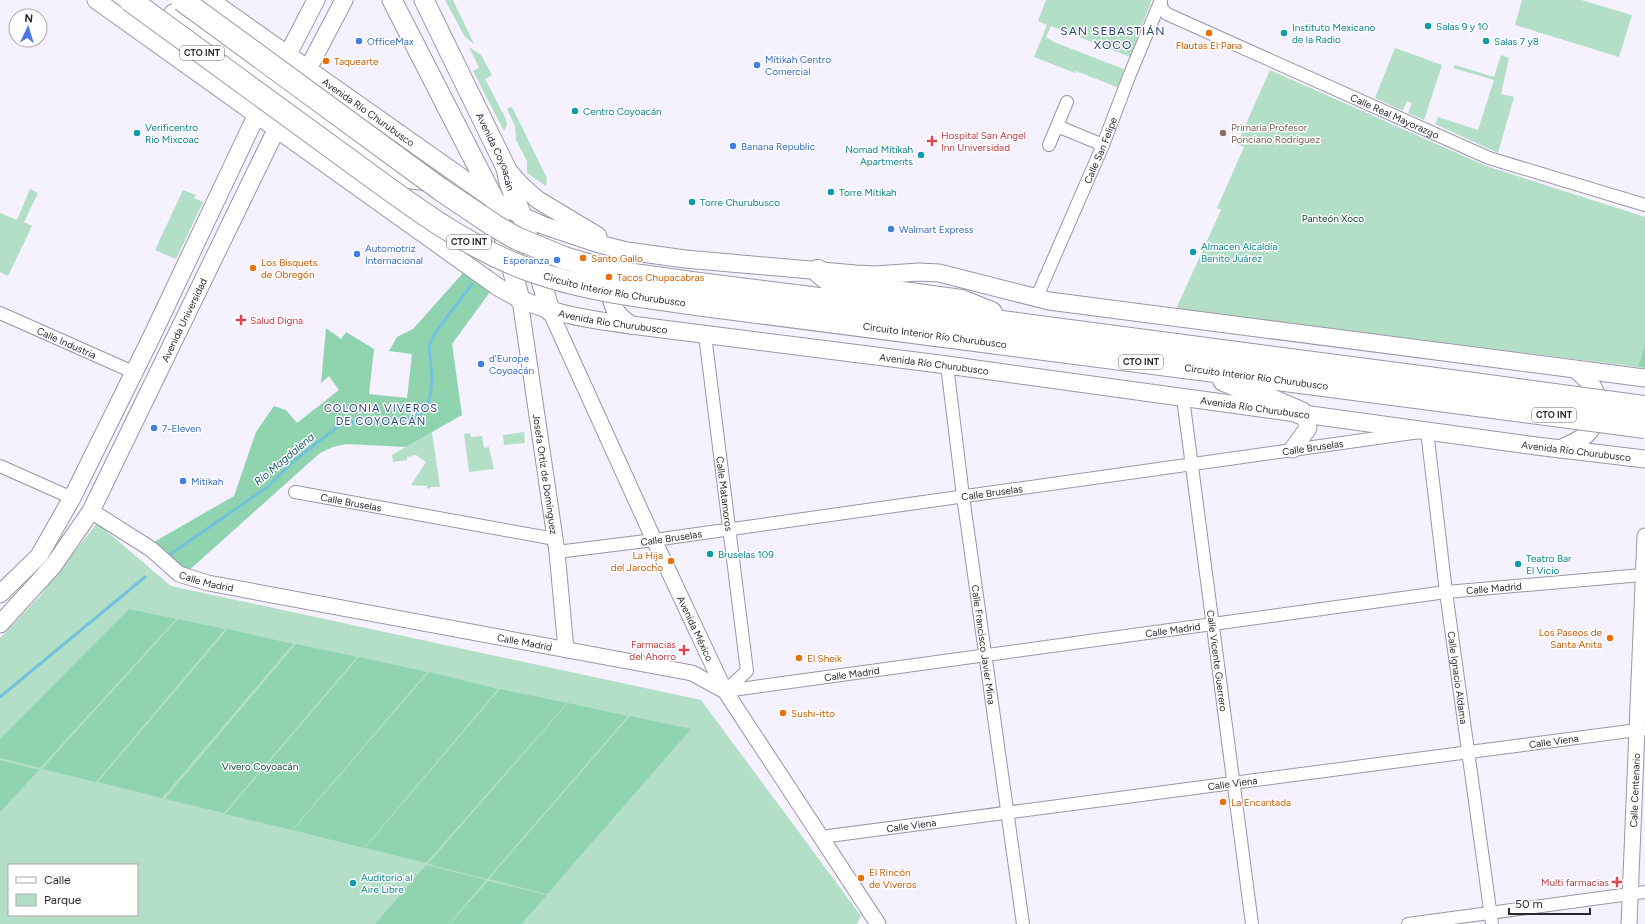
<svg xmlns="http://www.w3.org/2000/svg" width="1645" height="924" viewBox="0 0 1645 924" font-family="Figtree,sans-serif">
<rect width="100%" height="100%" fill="#f5f1fe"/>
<path fill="#b3dfc6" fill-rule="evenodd" d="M445,0H453L474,44L465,37Z
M1046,0H1151V2L1130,57L1051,26L1046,37L1054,42L1126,70L1119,88L1076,71L1075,73L1034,57L1047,25L1038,21Z
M1522,0H1581L1632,15L1619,57L1515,25Z
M469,47L481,55L492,75L485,79L506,119L507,125L504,131L473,71L479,68Z
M1395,48L1442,65L1424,120L1408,113L1412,103L1407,101L1403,111L1375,98Z
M1501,55L1509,58L1501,94L1514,97L1498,153L1435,124L1438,117L1478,130L1494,80L1453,68L1455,65L1494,77Z
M1270,70L1486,166L1645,217V344L1638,367L1176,309L1221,210L1217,208L1244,147L1237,144Z
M512,107L547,178L546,186L527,173V161L516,140L515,126L507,109Z
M30,189L38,193L24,222L32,226L8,276L0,272V213L17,220Z
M183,190L196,195L194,198L203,202L176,259L155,250Z
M432,432L440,487H430V489L427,488V486L411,485L426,462L416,455L407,457V460L393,462L392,455Z
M524,432L525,443L504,445L503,435Z
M470,433L471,437L482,436L484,448L489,447L494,469L469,472L464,434Z
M97,523L171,586L701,700L861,916L857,924H0V638L40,596ZM9,865H137V915H9Z"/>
<path fill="#8fd4af" d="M463,273L490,292L452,344L462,415L406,447L346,444L333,447L320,453L187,572L154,542L234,496L256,432L274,406L286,410L297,423L339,390L329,376L321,383L326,328L341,339L346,332L374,349L369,394L407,398L412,354L389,351L397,337L413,329Z
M1645,344V368L1638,367Z
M129,609L176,619L40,768L0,758V739Z
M178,619L225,629L96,782L42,769Z
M228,629L293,644L162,798L98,782Z
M296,644L357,657L224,813L165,799Z
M359,657L427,672L292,830L225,814Z
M429,672L498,689L364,848L293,830Z
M500,689L567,703L426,863L365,848Z
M568,703L628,716L487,879L428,864Z
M630,716L691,729L547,894L489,879Z
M0,760L39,770L0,812Z
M426,865L486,880L449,924H375Z
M488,881L547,895L521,924H450Z"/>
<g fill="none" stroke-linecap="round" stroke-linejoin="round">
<path stroke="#72c2de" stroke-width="3" d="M169,555L266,488L295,460L340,425L361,420L391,423L408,419L424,411L430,397L432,378L429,346L435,333L472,284
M0,697L145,577"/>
<defs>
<g id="minor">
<path id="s1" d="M1160,0L1162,9L1167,14L1489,158L1645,205"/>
<path d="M1057,126L1103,145"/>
<path d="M1049,145L1067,102"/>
<path id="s2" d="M1036,299L1103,145L1130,74L1161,0"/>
<path id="s3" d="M0,313L133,372"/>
<path id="s4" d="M705,335L747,671L725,691"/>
<path id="s5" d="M947,365L963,496L1023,924"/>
<path id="s6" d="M1183,398L1252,924"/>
<path d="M0,466L72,498"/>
<path id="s7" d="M295,492L555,539"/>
<path id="s8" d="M557,552L654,540L1427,431L1446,592L1492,924"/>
<path id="s9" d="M725,691L1446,592L1642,575"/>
<path id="s10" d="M821,837L1645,729"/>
<path d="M1408,924L1645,892"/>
</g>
<g id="tertiary">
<path id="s11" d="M520,300L557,552L566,650"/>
<path id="s12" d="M550,311L654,540L725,691L878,924"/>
<path id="s13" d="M91,511L151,549L179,574L208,583L692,673L725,691"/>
<path id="s14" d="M1629,924L1645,536"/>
</g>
<g id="secondary">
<path id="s15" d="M96,0L498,287C538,312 584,319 631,325L947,365L1536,446L1645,459"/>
<path id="s16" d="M210,0L495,201L522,216L545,226L599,244L627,251L685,259L856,274L875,275L919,272L939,273L1049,301L1645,378"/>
<path d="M173,13L397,174L411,180L430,182"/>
<path d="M506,168L521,185L538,200L598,236"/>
<path d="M613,280C608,301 613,313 631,325"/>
<path d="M1293,449L1308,428L1306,418L1301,413"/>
<path d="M1560,449C1570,444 1585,439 1591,429C1594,425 1596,417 1597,412C1600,390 1591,383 1576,370"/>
<path d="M0,594L39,556L72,498L151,338L257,114L316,0"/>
<path id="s17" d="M0,624L53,566L91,511L277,128L344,0"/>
</g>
<g id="primary">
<path d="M392,0L495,201L520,300"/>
<path id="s18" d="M424,0L506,168L509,183L522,216L550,311"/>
</g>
<g id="motorway">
<path d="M818,271L829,280L836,284L961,301L991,313"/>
<path d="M699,284L963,317L1466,383"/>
<path id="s19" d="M696,304L1462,403"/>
<path d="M1224,380L1301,413"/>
</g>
</defs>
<use href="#minor" stroke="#9b96a5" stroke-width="14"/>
<use href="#tertiary" stroke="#9b96a5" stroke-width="17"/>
<use href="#secondary" stroke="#9b96a5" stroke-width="19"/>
<use href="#primary" stroke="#9b96a5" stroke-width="21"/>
<use href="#motorway" stroke="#9b96a5" stroke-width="24"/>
<use href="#minor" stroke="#fff" stroke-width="12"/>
<use href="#tertiary" stroke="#fff" stroke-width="15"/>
<use href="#secondary" stroke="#fff" stroke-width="17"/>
<use href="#primary" stroke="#fff" stroke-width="19"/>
<use href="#motorway" stroke="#fff" stroke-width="22"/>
<defs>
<g id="motorway-bridge">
<path id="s20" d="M130,0C202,52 273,105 345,157C404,200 462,246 532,271C585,290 640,296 696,304"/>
<path d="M182,0L440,189L495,226L516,238L564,258L588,265L619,273L699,284"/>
<path d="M1466,383L1645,407"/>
<path d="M1462,403L1645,427"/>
</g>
</defs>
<use href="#motorway-bridge" stroke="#9b96a5" stroke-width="24" stroke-linecap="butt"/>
<use href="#motorway-bridge" stroke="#fff" stroke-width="22"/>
</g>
<g fill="#0f9aa8" stroke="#fff" stroke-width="1.5">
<circle cx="1428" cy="26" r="4"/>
<circle cx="1284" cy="33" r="4"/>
<circle cx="1486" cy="41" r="4"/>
<circle cx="575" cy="111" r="4"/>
<circle cx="137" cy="133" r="4"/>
<circle cx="921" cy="155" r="4"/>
<circle cx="831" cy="192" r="4"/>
<circle cx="692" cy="202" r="4"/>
<circle cx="1193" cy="252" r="4"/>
<circle cx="710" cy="554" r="4"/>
<circle cx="1518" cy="564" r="4"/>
<circle cx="353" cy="883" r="4"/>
</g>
<g fill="#e8710a" stroke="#fff" stroke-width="1.5">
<circle cx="1209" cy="33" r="4"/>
<circle cx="326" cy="61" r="4"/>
<circle cx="583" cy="258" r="4"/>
<circle cx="253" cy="268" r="4"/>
<circle cx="609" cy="277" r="4"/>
<circle cx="671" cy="561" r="4"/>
<circle cx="1610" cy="638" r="4"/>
<circle cx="799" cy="658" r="4"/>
<circle cx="783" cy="713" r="4"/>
<circle cx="1223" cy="802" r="4"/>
<circle cx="861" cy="878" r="4"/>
</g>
<g fill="#3f7fe0" stroke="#fff" stroke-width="1.5">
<circle cx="359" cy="41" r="4"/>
<circle cx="757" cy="65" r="4"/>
<circle cx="733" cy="146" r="4"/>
<circle cx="891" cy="229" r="4"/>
<circle cx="357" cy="254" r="4"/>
<circle cx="557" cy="260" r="4"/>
<circle cx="481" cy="364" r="4"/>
<circle cx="154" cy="428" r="4"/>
<circle cx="183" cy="481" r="4"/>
</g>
<circle fill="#8d6e63" stroke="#fff" stroke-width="1.5" cx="1223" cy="133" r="4"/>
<g fill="#e0444e" stroke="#fff" stroke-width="1.5">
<path d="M930 135h4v4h4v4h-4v4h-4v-4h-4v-4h4z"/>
<path d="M239 314h4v4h4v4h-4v4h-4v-4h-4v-4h4z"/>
<path d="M682 644h4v4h4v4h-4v4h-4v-4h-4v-4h4z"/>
<path d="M1615 876h4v4h4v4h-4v4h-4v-4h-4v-4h4z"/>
</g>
<g text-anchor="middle" stroke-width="3" stroke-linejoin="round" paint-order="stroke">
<g fill="#fff" stroke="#6a686d" stroke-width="1">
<rect x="180" y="46" width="44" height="14" rx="3"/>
<rect x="447" y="235" width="44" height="14" rx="3"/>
<rect x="1119" y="355" width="44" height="14" rx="3"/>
<rect x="1532" y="408" width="44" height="14" rx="3"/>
</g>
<g font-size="9" font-weight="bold" fill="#2a282e">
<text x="202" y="56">CTO INT</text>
<text x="469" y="245">CTO INT</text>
<text x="1141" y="365">CTO INT</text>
<text x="1554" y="418">CTO INT</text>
</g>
<g font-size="10" fill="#0d838f" stroke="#fff" text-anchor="start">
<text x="1436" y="30">Salas 9 y 10</text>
<text x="1292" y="31">Instituto Mexicano<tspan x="1292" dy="12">de la Radio</tspan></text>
<text x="1494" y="45">Salas 7 y8</text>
<text x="583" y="115">Centro Coyoacán</text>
<text x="145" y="131">Verificentro<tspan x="145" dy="12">Rio Mixcoac</tspan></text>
<text x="913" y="153" text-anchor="end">Nomad Mítikah<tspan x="913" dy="12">Apartments</tspan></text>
<text x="839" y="196">Torre Mítikah</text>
<text x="700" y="206">Torre Churubusco</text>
<text x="1201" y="250">Almacen Alcaldía<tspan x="1201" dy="12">Benito Juárez</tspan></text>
<text x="718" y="558">Bruselas 109</text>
<text x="1526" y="562">Teatro Bar<tspan x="1526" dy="12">El Vicio</tspan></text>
<text x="361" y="881">Auditorio al<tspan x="361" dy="12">Aire Libre</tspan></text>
</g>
<g font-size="10" fill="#366cbe" stroke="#fff" text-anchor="start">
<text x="367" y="45">OfficeMax</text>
<text x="765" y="63">Mítikah Centro<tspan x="765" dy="12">Comercial</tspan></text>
<text x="741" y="150">Banana Republic</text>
<text x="899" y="233">Walmart Express</text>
<text x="365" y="252">Automotriz<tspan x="365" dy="12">Internacional</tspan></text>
<text x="549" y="264" text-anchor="end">Esperanza</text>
<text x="489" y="362">d'Europe<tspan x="489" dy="12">Coyoacán</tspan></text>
<text x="162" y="432">7-Eleven</text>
<text x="191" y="485">Mitikah</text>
</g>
<g font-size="10" fill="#c56008" stroke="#fff" text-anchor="start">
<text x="1209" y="49" text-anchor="middle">Flautas El Pana</text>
<text x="334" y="65">Taquearte</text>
<text x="591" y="262">Santo Gallo</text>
<text x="261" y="266">Los Bisquets<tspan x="261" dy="12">de Obregón</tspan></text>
<text x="617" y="281">Tacos Chupacabras</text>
<text x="663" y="559" text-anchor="end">La Hija<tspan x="663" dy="12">del Jarocho</tspan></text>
<text x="1602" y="636" text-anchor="end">Los Paseos de<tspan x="1602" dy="12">Santa Anita</tspan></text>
<text x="807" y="662">El Sheik</text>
<text x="791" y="717">Sushi-itto</text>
<text x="1231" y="806">La Encantada</text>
<text x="869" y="876">El Rincón<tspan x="869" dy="12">de Viveros</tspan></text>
</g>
<g font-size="10" fill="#2a282e" stroke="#fff">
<text dy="4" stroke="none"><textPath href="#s16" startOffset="194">Avenida Río Churubusco</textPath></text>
<text dy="4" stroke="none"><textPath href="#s1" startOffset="266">Calle Real Mayorazgo</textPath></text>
<text dy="4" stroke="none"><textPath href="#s2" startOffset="162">Calle San Felipe</textPath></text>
<text dy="4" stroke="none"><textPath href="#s18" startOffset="168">Avenida Coyoacán</textPath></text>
<text dy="4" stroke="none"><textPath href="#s20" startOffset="571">Circuito Interior Río Churubusco</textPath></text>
<text dy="4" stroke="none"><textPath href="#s17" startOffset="358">Avenida Universidad</textPath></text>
<text dy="4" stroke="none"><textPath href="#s15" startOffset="615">Avenida Río Churubusco</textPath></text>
<text dy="4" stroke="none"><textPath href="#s19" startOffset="241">Circuito Interior Río Churubusco</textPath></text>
<text dy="4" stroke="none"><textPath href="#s3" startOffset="73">Calle Industria</textPath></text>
<text dy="4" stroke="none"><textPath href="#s15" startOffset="939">Avenida Río Churubusco</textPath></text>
<text dy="4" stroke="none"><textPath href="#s19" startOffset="565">Circuito Interior Río Churubusco</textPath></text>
<text dy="4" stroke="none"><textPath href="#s15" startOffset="1263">Avenida Río Churubusco</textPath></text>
<text dy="4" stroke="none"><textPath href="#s8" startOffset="763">Calle Bruselas</textPath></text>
<text dy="4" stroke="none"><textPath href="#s15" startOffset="1587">Avenida Río Churubusco</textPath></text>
<text dy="4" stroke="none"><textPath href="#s11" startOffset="176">Josefa Ortiz de Domínguez</textPath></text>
<text dy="4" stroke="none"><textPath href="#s8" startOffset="439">Calle Bruselas</textPath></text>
<text dy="4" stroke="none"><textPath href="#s4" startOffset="160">Calle Matamoros</textPath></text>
<text dy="4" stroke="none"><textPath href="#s7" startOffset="57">Calle Bruselas</textPath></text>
<text dy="4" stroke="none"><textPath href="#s8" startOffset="115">Calle Bruselas</textPath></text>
<text dy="4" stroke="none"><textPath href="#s13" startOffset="137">Calle Madrid</textPath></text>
<text dy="4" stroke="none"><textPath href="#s9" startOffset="776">Calle Madrid</textPath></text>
<text dy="4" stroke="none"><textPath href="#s12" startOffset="349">Avenida México</textPath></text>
<text dy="4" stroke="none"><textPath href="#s9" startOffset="452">Calle Madrid</textPath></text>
<text dy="4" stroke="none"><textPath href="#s13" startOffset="461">Calle Madrid</textPath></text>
<text dy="4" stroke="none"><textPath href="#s5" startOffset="282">Calle Francisco Javier Mina</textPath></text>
<text dy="4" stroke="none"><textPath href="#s6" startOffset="265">Calle Vicente Guerrero</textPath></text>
<text dy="4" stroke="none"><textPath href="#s9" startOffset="128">Calle Madrid</textPath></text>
<text dy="4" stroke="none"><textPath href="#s8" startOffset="1127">Calle Ignacio Aldama</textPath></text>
<text dy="4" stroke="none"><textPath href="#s10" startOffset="739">Calle Viena</textPath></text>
<text dy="4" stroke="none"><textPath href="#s10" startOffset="415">Calle Viena</textPath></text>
<text dy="4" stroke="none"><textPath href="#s14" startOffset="134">Calle Centenario</textPath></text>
<text dy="4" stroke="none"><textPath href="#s10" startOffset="91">Calle Viena</textPath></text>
</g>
<g font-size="10" fill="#785e54" stroke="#fff" text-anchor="start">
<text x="1231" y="131">Primaria Profesor<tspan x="1231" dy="12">Ponciano Rodríguez</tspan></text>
</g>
<g font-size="10" fill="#be3a42" stroke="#fff" text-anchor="start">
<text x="941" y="139">Hospital San Angel<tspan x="941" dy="12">Inn Universidad</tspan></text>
<text x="250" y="324">Salud Digna</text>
<text x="676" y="648" text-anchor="end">Farmacias<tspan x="676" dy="12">del Ahorro</tspan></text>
<text x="1609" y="886" text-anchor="end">Multi farmacias</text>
</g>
<g font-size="10" fill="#134931" stroke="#fff">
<text x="1333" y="222">Panteón Xoco</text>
<text x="260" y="770">Vivero Coyoacán</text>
</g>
<g font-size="11" letter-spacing="1" fill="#2c427b" stroke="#fff">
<text x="381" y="412">COLONIA VIVEROS<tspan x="381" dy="13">DE COYOACÁN</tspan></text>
</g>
<g font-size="11" font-style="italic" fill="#17586c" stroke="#fff">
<text transform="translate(284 459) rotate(-40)" y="4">Río Magdalena</text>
</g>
<g font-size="12" letter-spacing="1" fill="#2c427b" stroke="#fff">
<text x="1113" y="35">SAN SEBASTIÁN<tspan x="1113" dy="14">XOCO</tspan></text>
</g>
</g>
<rect x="8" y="864" width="130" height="52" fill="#ffffff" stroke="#aaa9ab"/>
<rect x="16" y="877" width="20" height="6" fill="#ffffff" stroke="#aaa9ab"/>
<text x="44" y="884" font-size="12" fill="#2a282e">Calle</text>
<rect x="16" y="894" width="20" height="12" fill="#b3dfc6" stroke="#aaa9ab"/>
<text x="44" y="904" font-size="12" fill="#2a282e">Parque</text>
<g transform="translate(28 28) rotate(4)"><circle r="19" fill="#ffffff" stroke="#aaa9ab"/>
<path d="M0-3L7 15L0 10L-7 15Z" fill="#4b75e7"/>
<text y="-6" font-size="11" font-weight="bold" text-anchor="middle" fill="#2a282e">N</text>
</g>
<path d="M1509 908v6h81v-6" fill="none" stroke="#2a282e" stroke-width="2"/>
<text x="1515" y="908" font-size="12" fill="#2a282e" stroke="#ffffff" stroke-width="3" paint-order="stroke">50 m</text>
</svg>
